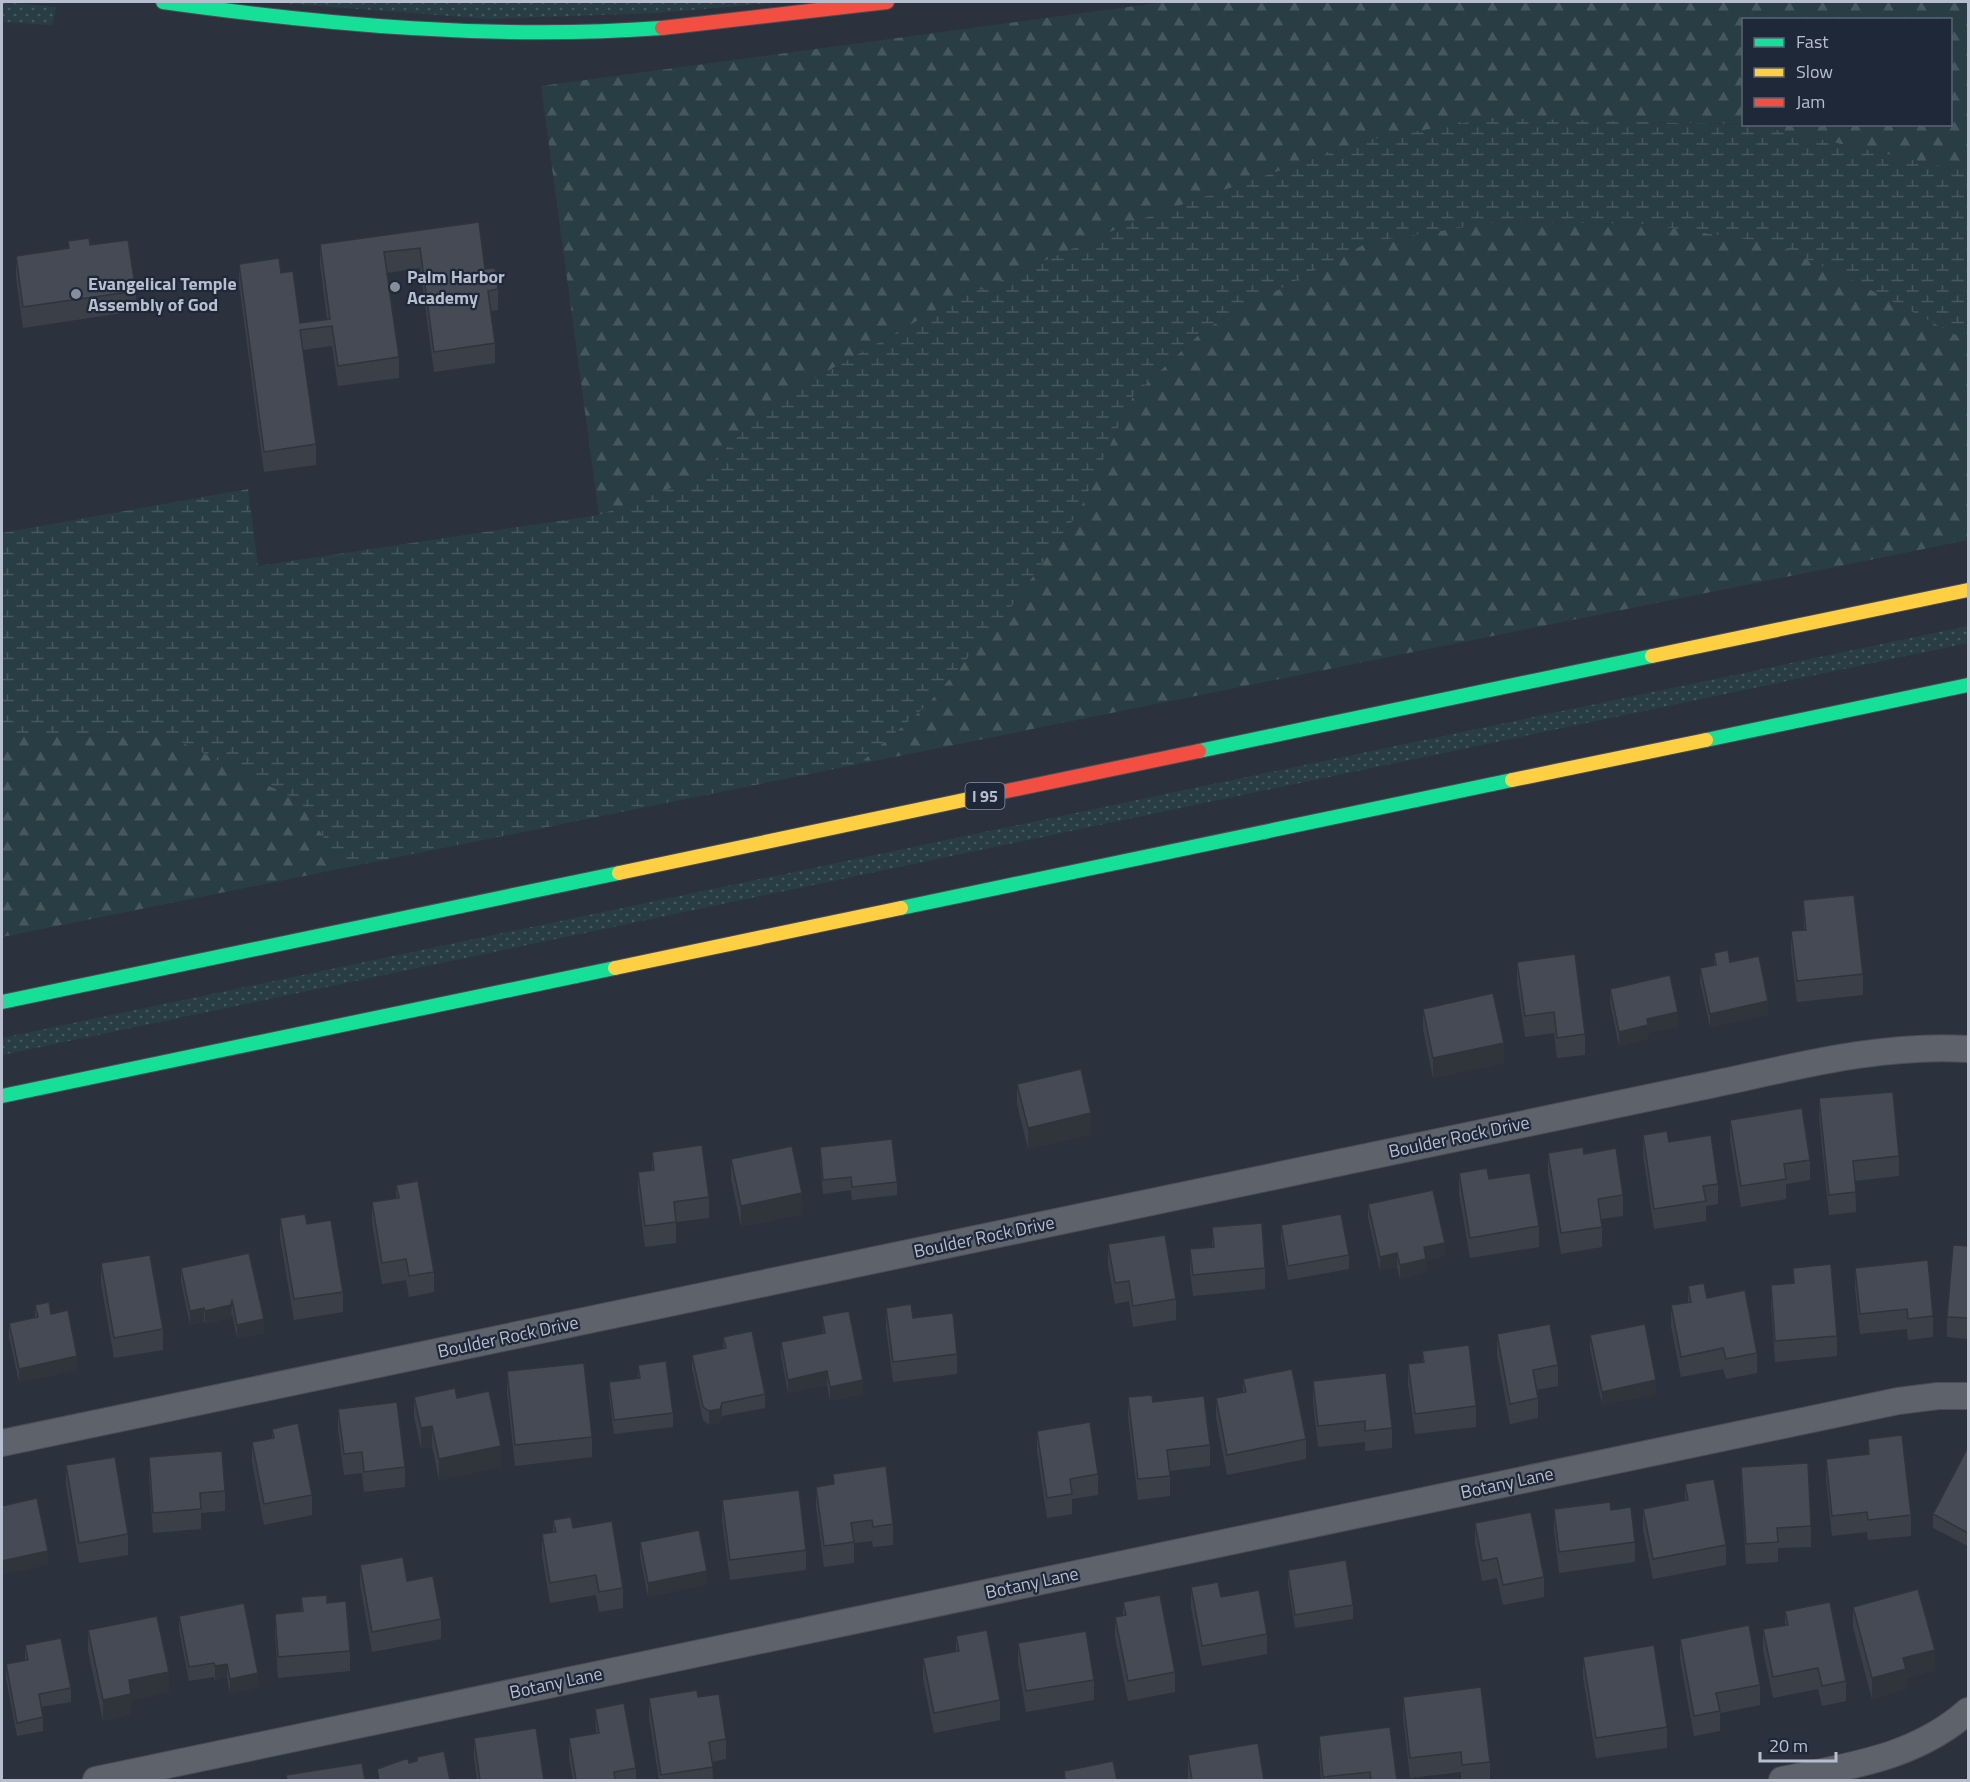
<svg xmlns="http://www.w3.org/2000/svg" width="1970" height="1782" viewBox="0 0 1970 1782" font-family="'Titillium Web',sans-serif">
<defs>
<pattern id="grass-dots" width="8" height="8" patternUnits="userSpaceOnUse" patternTransform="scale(1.5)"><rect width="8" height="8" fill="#283e44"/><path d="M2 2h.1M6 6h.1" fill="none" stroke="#45585e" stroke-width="1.8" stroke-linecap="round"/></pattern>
<pattern id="forest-firs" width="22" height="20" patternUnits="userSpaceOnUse" patternTransform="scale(1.5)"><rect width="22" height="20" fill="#283e44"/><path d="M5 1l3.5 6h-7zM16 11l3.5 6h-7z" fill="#45585e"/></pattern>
<pattern id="wetland-marsh" width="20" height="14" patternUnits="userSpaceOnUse" patternTransform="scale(1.5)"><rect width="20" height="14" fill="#283e44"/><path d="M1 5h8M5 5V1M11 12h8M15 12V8" fill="none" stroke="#45585e"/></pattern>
</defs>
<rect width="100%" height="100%" fill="#2c323d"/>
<path fill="url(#grass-dots)" d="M2,2L56,7L52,25L2,22Z
M267,2H785L657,13L489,19Z
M1968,626V643L2,1055V1038Z"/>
<path fill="url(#forest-firs)" d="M1165,2H1968V172L1754,125L1950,124V20H1744L1743,124L1643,122L1367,140L1133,222L949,303L771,403L696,479L599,515L541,86Z
M1498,222L1644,224L1772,243L1850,279L1968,341V540L859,764L926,706L1006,614L1078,513L1133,396L1205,329L1368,242Z
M2,732L23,735L169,736L300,801L344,868L2,937Z"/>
<path fill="url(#wetland-marsh)" d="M1492,118L1754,125L1968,172V341L1850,279L1772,243L1644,224L1498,222L1368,242L1205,329L1133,396L1078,513L1006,614L926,706L859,764L344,868L300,801L169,736L23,735L2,732V533L248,489L258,566L599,515L696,479L771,403L949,303L1133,222L1367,140Z"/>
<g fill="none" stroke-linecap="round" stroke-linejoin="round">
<defs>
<path id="street" d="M2,1443L1695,1088C1784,1070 1877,1043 1968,1049
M96,1780L1898,1401L1938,1396H1968
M1782,1780C1849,1766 1915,1758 1968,1711"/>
<path id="fast" d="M163,2C328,25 495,40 662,28
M1706,740L1968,685
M1199,751L1652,656
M901,908L1512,780
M2,1002L619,873
M2,1096L615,968"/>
<path id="slow" d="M1652,656L1968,590
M1512,780L1706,740
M619,873L978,797
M615,968L901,908"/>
<path id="jam" d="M662,28L887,2
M978,797L1199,751"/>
</defs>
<use href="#street" stroke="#494d55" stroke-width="28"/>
<use href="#fast" stroke="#494d55" stroke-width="16"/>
<use href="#slow" stroke="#494d55" stroke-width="16"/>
<use href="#jam" stroke="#494d55" stroke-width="16"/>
<use href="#street" stroke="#5d626b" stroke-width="26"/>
<use href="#fast" stroke="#16e098" stroke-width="14"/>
<use href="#slow" stroke="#ffcf43" stroke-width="14"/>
<use href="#jam" stroke="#f24e42" stroke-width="14"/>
</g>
<path fill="#3b4048" d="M479,222L485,269L498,289V310L491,311L495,343V363L434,372L420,268L387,273L399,357V378L338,386L332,346L303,350L316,444V465L264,472L239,284V264L281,273L300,323L327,319L320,264V244Z
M68,241L90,245L136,291V311L23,328L16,277V256L68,248Z
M1803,900L1863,974V995L1797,1002L1791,952V931L1804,930Z
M1714,953L1730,962L1768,1015L1710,1027L1700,982V968L1714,965Z
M1517,962L1585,1034V1055L1557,1058L1554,1033L1525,1037L1517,982Z
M1610,989L1678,1026L1648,1033V1039L1619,1046L1610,1002Z
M1423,1009L1504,1063L1433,1078L1423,1029Z
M1017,1084L1091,1134L1028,1149L1017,1104Z
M1819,1098L1899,1156V1176L1855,1181L1856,1212L1829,1215L1819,1118Z
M1730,1120L1810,1160V1180L1786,1184V1199L1741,1207L1730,1140Z
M1643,1135L1669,1142L1718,1184V1204L1706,1206V1221L1654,1229L1643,1155Z
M820,1147L897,1182V1195L852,1200L851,1190L823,1194L820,1161Z
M652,1152L709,1197V1218L676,1222V1243L645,1247L638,1193V1172L652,1170Z
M1548,1153L1584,1154L1623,1195V1216L1601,1219L1602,1227V1247L1561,1254L1548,1173Z
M731,1159L802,1214L741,1227L731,1179Z
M1459,1173L1489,1179L1539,1226V1247L1470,1258L1459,1194Z
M396,1185L434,1272V1292L409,1297L406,1280L382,1284L372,1223V1202L396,1198Z
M1368,1204L1445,1256L1426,1261V1272L1400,1279L1397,1267L1380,1271L1368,1218Z
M280,1218L343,1292V1312L294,1320L280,1238Z
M1281,1225L1349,1255V1269L1288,1280L1281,1239Z
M1212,1227L1265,1268V1289L1193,1296L1190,1270V1249L1212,1247Z
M1108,1244L1176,1299V1320L1133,1327L1129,1301L1115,1304L1108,1265Z
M1968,1246V1339L1947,1337V1317Z
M249,1253L264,1333L237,1338L232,1314L231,1318L205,1324L204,1321L190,1325L181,1282V1268Z
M101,1263L163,1329V1350L114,1358L101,1284Z
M1793,1268L1837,1336V1356L1775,1362L1771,1306V1285L1793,1283Z
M1855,1268L1933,1316V1337L1908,1340L1907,1329L1860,1334L1855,1289Z
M1688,1286L1707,1298L1757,1353V1373L1726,1379L1723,1369L1681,1377L1671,1326V1305L1688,1302Z
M35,1305L51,1314L77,1370L19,1382L9,1337V1323L35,1317Z
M886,1308L913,1318L957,1354V1374L893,1382L886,1328Z
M822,1316L863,1394L830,1401L827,1385L788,1393L781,1356V1342L823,1333Z
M1497,1334L1558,1365V1386L1536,1390L1538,1398V1418L1510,1424L1497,1355Z
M1590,1335L1656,1394L1602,1405L1590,1349Z
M723,1337L765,1394V1408L722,1416L720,1422L709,1425L703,1420L692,1369V1355L723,1349Z
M1422,1351L1476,1406V1427L1415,1434L1408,1384V1364L1422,1362Z
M638,1365L673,1413V1427L614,1434L609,1395V1382L638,1378Z
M507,1371L592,1437V1457L515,1466L507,1392Z
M1243,1379L1306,1439V1459L1227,1475L1216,1418V1398L1243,1392Z
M1313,1381L1392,1428V1448L1365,1451V1442L1318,1447L1313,1401Z
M414,1397L501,1467L439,1480L432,1446L421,1449L414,1417Z
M1128,1397L1153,1402L1210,1445V1466L1170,1471V1496L1138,1500L1128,1418Z
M338,1409L405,1467V1487L364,1492L362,1473L344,1475L338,1430Z
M272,1429L312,1495V1515L264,1525L252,1463V1442L272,1439Z
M1037,1431L1098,1474V1495L1072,1499V1514L1047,1518L1037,1451Z
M1868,1439L1911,1515V1536L1868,1540L1867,1532L1832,1536L1826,1479V1459L1868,1454Z
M1968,1447V1546L1933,1528V1514Z
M149,1457L225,1491V1511L201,1513V1529L153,1533L149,1477Z
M66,1465L128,1534V1555L79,1563L66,1485Z
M1741,1467L1811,1526V1547L1778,1548V1562L1746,1564L1741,1487Z
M833,1474L893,1524V1545L873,1547L872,1541L854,1543V1563L824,1567L816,1507V1487L833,1484Z
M1685,1484L1726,1545V1565L1653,1579L1643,1530V1509L1685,1501Z
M722,1500L806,1550V1570L730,1580L722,1520Z
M1554,1509L1611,1510L1635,1542V1562L1559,1573L1554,1530Z
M553,1520L573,1528L623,1588V1608L599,1612L596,1595L550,1603L542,1555V1534L553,1532Z
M1475,1523L1544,1577V1597L1503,1605L1497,1578L1482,1581L1475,1543Z
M640,1542L707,1584L648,1597L640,1556Z
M360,1565L407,1581L441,1619V1639L372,1652L360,1585Z
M1288,1570L1353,1605V1619L1295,1628L1288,1584Z
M1191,1587L1221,1597L1267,1634V1654L1202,1666L1191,1607Z
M301,1597L327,1603L350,1651V1671L278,1678L275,1634V1614L301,1611Z
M1123,1602L1175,1672V1692L1128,1701L1115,1637V1617L1123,1615Z
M1853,1607L1935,1670L1906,1678V1689L1872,1699L1853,1627Z
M1785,1611L1846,1681V1701L1822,1706L1818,1689L1773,1698L1763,1650V1629L1785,1625Z
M179,1616L258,1687L230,1693L227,1677L215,1680L214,1677L189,1681L179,1630Z
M88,1630L169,1692L131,1700V1714L103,1721L88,1651Z
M956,1636L1000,1700V1720L934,1733L923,1679V1658L956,1652Z
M1680,1639L1760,1685V1705L1720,1713V1731L1694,1736L1680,1659Z
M1018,1643L1094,1680V1700L1026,1712L1018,1663Z
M25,1645L71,1688V1702L41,1707L43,1717V1731L17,1736L6,1678V1664L25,1661Z
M1583,1657L1667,1727V1748L1596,1758L1583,1677Z
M698,1697L726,1739V1759L712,1762L713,1780H659L649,1718V1698Z
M1403,1697L1490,1762V1780H1461V1772L1410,1778L1403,1717Z
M595,1709L636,1768V1780H573L569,1759V1738L596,1733Z
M1319,1736L1397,1780H1321L1319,1756Z
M474,1738L544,1780H477L474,1758Z
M1188,1755L1264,1780H1188Z"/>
<path fill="#30343b" d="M1768,1001V1015L1710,1027V1014Z
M1678,1012V1026L1648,1033V1039L1619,1046V1032L1647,1019Z
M1504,1043V1063L1433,1078V1058Z
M1091,1113V1134L1028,1149V1128Z
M802,1193V1214L741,1227V1206Z
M1445,1243V1256L1426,1261V1272L1400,1279V1265L1424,1247Z
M1397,1253V1267L1380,1271V1257Z
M232,1300L231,1318L205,1324V1311Z
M204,1308V1321L190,1325V1311Z
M264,1319V1333L237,1338V1325Z
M77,1356V1370L19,1382V1369Z
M827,1371V1385L788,1393V1380Z
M863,1380V1394L830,1401V1387Z
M1656,1380V1394L1602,1405V1392Z
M722,1403V1416L720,1422L709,1425V1411Z
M432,1426V1446L421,1449V1428Z
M501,1446V1467L439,1480V1459Z
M48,1551V1565L2,1575V1561Z
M707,1571V1584L648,1597V1583Z
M1935,1650V1670L1906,1678V1689L1872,1699V1678L1903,1658Z
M227,1664V1677L215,1680V1666Z
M169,1672V1692L131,1700V1714L103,1721V1700L129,1680Z
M258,1673V1687L230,1693V1679Z"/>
<path fill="#454a54" stroke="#30343b" stroke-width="1.5" d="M479,222L485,269L495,268L498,289L488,291L495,343L434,352L420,248L384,252L399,357L338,366L332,326L300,330L316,444L264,452L239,264L279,258L281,273L293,271L300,323L330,319L320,244Z
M89,238L90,245L128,240L136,291L23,307L16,256L69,248L68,241Z
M1854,895L1863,974L1797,981L1791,931L1806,930L1803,900Z
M1728,950L1730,962L1759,956L1768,1001L1710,1014L1700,968L1716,965L1714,953Z
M1575,954L1585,1034L1557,1038L1554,1012L1525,1016L1517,962Z
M1670,975L1678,1012L1647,1019L1648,1025L1619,1032L1610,989Z
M1493,993L1504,1043L1433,1058L1423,1009Z
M1081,1069L1091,1113L1028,1128L1017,1084Z
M1893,1092L1899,1156L1853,1161L1856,1192L1829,1195L1819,1098Z
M1802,1108L1810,1160L1784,1164L1786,1179L1741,1186L1730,1120Z
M1667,1131L1669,1142L1711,1135L1718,1184L1703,1186L1706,1201L1654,1209L1643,1135Z
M892,1139L897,1182L852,1187L851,1177L823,1180L820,1147Z
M702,1145L709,1197L674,1202L676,1222L645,1226L638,1172L654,1170L652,1152Z
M792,1146L802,1193L741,1206L731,1159Z
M1583,1147L1584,1154L1616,1148L1623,1195L1598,1199L1602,1227L1561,1233L1548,1153Z
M1487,1168L1489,1179L1530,1173L1539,1226L1470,1238L1459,1173Z
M418,1181L434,1272L409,1276L406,1259L382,1263L372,1202L399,1198L396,1185Z
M1433,1190L1445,1243L1424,1247L1426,1259L1400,1265L1397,1253L1380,1257L1368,1204Z
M305,1214L307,1224L331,1220L343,1292L294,1299L280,1218Z
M1341,1214L1349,1255L1288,1266L1281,1225Z
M1262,1223L1265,1268L1193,1275L1190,1249L1214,1247L1212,1227Z
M1165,1235L1176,1299L1133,1306L1129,1281L1115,1283L1108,1244Z
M1953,1245L1968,1246V1318L1947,1317Z
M249,1253L264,1319L237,1325L232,1300L231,1305L205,1311L204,1308L190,1311L181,1268Z
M150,1255L163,1329L114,1338L101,1263Z
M1928,1260L1933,1316L1908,1319L1907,1309L1860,1314L1855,1268Z
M1831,1264L1837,1336L1775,1341L1771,1285L1794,1283L1793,1268Z
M1704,1283L1707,1298L1745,1290L1757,1353L1726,1359L1723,1348L1681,1357L1671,1305L1691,1302L1688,1286Z
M49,1302L51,1314L68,1310L77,1356L19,1369L9,1323L38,1317L35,1305Z
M911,1304L913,1318L953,1313L957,1354L893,1362L886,1308Z
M849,1311L863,1380L830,1387L827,1371L788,1380L781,1342L825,1333L822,1316Z
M1550,1324L1558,1365L1533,1370L1538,1398L1510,1404L1497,1334Z
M1645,1324L1656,1380L1602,1392L1590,1335Z
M752,1331L765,1394L722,1403L720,1409L709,1411L703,1407L692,1355L726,1348L723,1337Z
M1469,1345L1476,1406L1415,1414L1408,1364L1424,1362L1422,1351Z
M666,1361L673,1413L614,1420L609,1382L640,1378L638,1365Z
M584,1363L592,1437L515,1445L507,1371Z
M1292,1369L1306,1439L1227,1455L1216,1398L1246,1392L1243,1379Z
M1386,1373L1392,1428L1365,1431V1421L1318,1426L1313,1381Z
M455,1388L457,1398L489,1391L501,1446L439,1459L432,1426L421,1428L414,1397Z
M1152,1395L1153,1402L1204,1396L1210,1445L1167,1450L1170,1476L1138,1479L1128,1397Z
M397,1402L405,1467L364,1472L362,1452L344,1454L338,1409Z
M1090,1422L1098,1474L1070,1479L1072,1494L1047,1498L1037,1431Z
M298,1423L312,1495L264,1504L252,1442L274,1438L272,1429Z
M1902,1435L1911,1515L1868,1520L1867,1512L1832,1516L1826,1459L1869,1454L1868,1439Z
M1968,1447V1533L1933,1514Z
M222,1451L225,1491L200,1493L201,1509L153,1513L149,1457Z
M115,1457L128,1534L79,1543L66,1465Z
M1808,1463L1811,1526L1777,1528L1778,1542L1746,1544L1741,1467Z
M886,1466L893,1524L873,1527L872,1520L851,1523L854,1542L824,1546L816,1487L834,1484L833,1474Z
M1714,1479L1726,1545L1653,1559L1643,1509L1688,1500L1685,1484Z
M799,1490L806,1550L730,1560L722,1500Z
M37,1498L48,1551L2,1561V1503V1506Z
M1610,1502L1611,1510L1631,1507L1635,1542L1559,1552L1554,1509Z
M1531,1512L1544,1577L1503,1585L1497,1558L1482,1561L1475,1523Z
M571,1517L573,1528L612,1521L623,1588L599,1592L596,1575L550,1583L542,1534L556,1532L553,1520Z
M699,1530L707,1571L648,1583L640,1542Z
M403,1557L407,1581L433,1576L441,1619L372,1632L360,1565Z
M1346,1560L1353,1605L1295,1615L1288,1570Z
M1218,1582L1221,1597L1259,1590L1267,1634L1202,1646L1191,1587Z
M1918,1589L1935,1650L1903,1658L1906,1669L1872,1678L1853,1607Z
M327,1595V1603L346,1601L350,1651L278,1657L275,1614L303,1611L301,1597Z
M1160,1595L1175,1672L1128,1681L1115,1617L1126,1615L1123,1602Z
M1830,1602L1846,1681L1822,1686L1818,1668L1773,1677L1763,1629L1788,1625L1785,1611Z
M244,1603L258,1673L230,1679L227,1664L215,1666L214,1663L189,1667L179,1616Z
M157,1616L169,1672L129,1680L131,1694L103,1700L88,1630Z
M1749,1625L1760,1685L1716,1693L1720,1711L1694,1716L1680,1639Z
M987,1630L1000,1700L934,1713L923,1658L959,1651L956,1636Z
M1086,1631L1094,1680L1026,1691L1018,1643Z
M61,1638L71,1688L39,1694L43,1717L17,1723L6,1664L28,1660L25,1645Z
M1654,1645L1667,1727L1596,1738L1583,1657Z
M1481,1687L1490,1762L1462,1765L1461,1752L1410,1758L1403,1697Z
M697,1690L698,1697L719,1694L726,1739L709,1742L713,1767L661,1775L649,1698Z
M624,1703L636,1768L614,1772L615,1780H576L569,1738L599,1733L595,1709Z
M1390,1727L1397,1780H1371L1370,1772L1323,1777L1319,1736Z
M536,1728L544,1780H480L474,1738Z
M1258,1743L1264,1780H1192L1188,1755Z
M444,1751L450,1780H379L377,1769L408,1758L409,1763L417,1761V1757Z
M1113,1761L1117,1780H1065L1064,1771Z
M362,1763L365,1780H287L286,1775Z"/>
<g fill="#868d9b" stroke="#1f2839" stroke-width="2">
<circle cx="395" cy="287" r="6"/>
<circle cx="76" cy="294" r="6"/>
</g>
<g text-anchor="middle" stroke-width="4.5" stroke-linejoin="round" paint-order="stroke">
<rect fill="#1f2839" stroke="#8991a1" stroke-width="1.5" x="965.5" y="783" width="39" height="26" rx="4.5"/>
<g font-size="16" font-weight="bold" fill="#b7becd">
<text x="985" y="802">I 95</text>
</g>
<g font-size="18" font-weight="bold" fill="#b7becd" stroke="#1f2839" text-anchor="start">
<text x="407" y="283">Palm Harbor<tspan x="407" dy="21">Academy</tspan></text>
<text x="88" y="290">Evangelical Temple<tspan x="88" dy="21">Assembly of God</tspan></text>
</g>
<g font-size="18" fill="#b7becd" stroke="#1f2839">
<text transform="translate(1459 1137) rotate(-12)" y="6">Boulder Rock Drive</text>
<text transform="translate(984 1237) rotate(-12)" y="6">Boulder Rock Drive</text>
<text transform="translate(508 1337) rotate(-12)" y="6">Boulder Rock Drive</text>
<text transform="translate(1507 1483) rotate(-12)" y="6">Botany Lane</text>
<text transform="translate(1032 1583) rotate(-12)" y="6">Botany Lane</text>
<text transform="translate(556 1683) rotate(-12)" y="6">Botany Lane</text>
</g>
</g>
<rect width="1970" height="1782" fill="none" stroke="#b7becd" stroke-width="6"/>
<rect x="1742" y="18" width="210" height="108" fill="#1f2839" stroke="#5c6474" stroke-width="1.5"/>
<rect x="1754" y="38" width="30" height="9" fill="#16e098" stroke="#5c6474" stroke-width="1.5"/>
<text x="1796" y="48" font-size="18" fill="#b7becd">Fast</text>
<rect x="1754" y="68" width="30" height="9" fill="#ffcf43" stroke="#5c6474" stroke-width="1.5"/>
<text x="1796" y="78" font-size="18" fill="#b7becd">Slow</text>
<rect x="1754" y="98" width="30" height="9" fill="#f24e42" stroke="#5c6474" stroke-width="1.5"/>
<text x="1796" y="108" font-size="18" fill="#b7becd">Jam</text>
<path d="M1760 1752v9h76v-9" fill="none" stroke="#b7becd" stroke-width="3"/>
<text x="1769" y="1752" font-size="18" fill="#b7becd" stroke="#1f2839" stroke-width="4.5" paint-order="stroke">20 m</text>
</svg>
